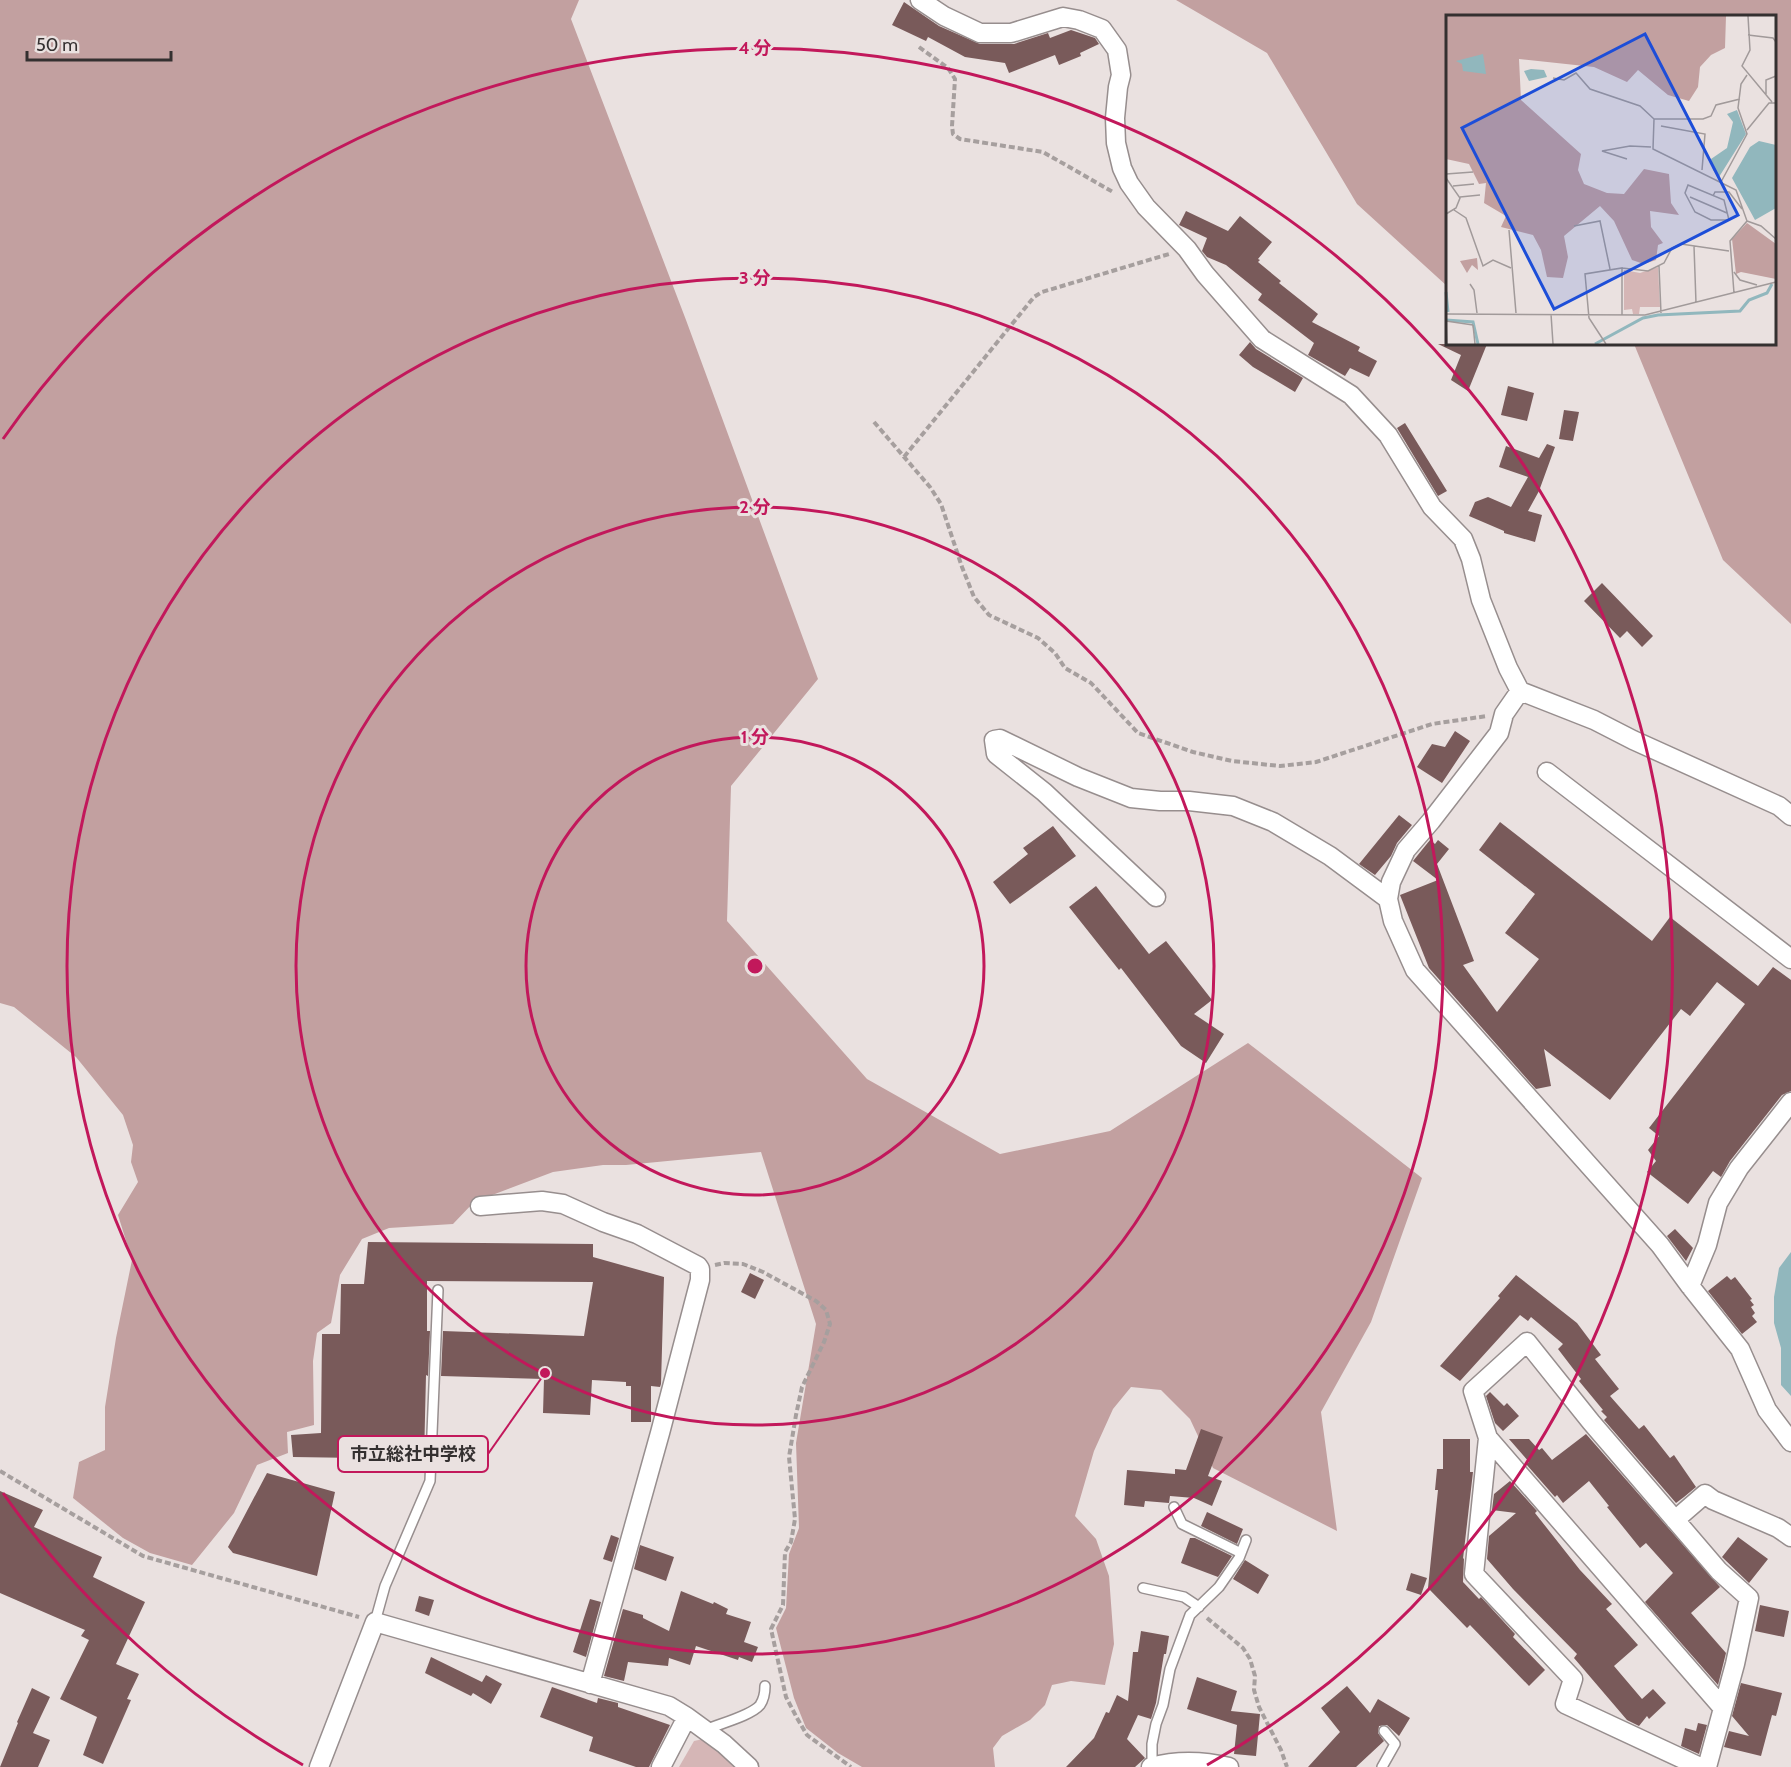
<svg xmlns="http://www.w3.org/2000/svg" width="1791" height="1767" viewBox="0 0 1791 1767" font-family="Cabin,'Noto Sans JP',sans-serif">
<rect width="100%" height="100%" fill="#eae1e0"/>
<path fill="#d5b6b6" d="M703,1739L736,1767H679L694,1741Z"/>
<path fill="#c2a0a0" d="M0,0H579L571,19L686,320L818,679L731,786L727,921L867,1079L1000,1154L1110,1131L1248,1043L1422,1178L1371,1322L1321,1412L1337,1531L1213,1468L1190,1419L1161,1390L1131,1387L1113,1409L1094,1451L1075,1516L1096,1539L1109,1576L1114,1644L1105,1685L1071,1681L1052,1685L1045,1705L1030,1720L1002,1736L993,1748L995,1767H862L838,1753L806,1728L794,1698L776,1628L786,1608L789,1554L799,1528L796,1443L816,1324L761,1152L626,1165H603L553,1172L474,1202L453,1224L389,1228L362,1239L340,1275L331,1323L317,1333L313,1361L314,1425L287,1432L288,1453L257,1465L234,1513L192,1565L150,1553L123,1538L73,1498L79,1462L105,1450V1407L116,1338L132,1260L118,1215L138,1182L131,1162L133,1145L123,1115L76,1057L14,1007L0,1003Z
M1176,0H1791V624L1723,560L1634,344H1774V16H1448L1447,286L1357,204L1267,53Z"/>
<path fill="#91b7bd" d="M1791,1252V1396L1781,1385V1348L1774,1323V1297L1779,1268Z"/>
<path fill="#795a5a" d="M904,2L939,26L980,44H1014L1048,33L1050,38L1071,30L1095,38L1099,44L1080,53L1081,56L1059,65L1055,55L1009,73L1005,63L965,57L928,37L926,41L892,25Z
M1186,211L1228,231L1240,216L1272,242L1258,259L1260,260L1258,262L1281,281L1279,283L1318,314L1312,322L1360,347L1358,351L1377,361L1369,377L1350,368L1345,376L1308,355L1314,343L1258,300L1262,294L1226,265L1207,257L1202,251L1207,238L1179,225Z
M1250,342L1256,349L1303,378L1295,392L1253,367L1239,355Z
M1438,344H1487L1468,391L1451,380L1461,355Z
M1508,386L1534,393L1527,421L1501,415Z
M1564,410L1579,412L1573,441L1559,439Z
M1405,423L1447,491L1438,496L1397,428Z
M1547,444L1555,447L1539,491L1528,511L1542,515L1535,542L1504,533V531L1469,516L1475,502L1488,497L1511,507L1528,477L1499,467L1506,446L1539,458Z
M1602,583L1653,636L1642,647L1627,631L1620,638L1584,601Z
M1455,731L1470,741L1442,783L1417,767L1432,744L1445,747Z
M1399,815L1412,825L1397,843L1391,856L1375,875L1359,864Z
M1500,822L1652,941L1670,917L1758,986L1773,967L1791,980V1091L1782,1095L1730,1161L1721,1177L1713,1171L1688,1204L1647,1172L1656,1161L1648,1150L1659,1136L1649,1128L1745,1004L1717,982L1690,1016L1681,1009L1610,1100L1544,1049L1551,1086L1536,1089L1429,968L1400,895L1438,880L1413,861L1430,840L1435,844L1438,840L1449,849L1437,864L1474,961L1463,965L1497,1012L1539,959L1505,933L1535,894L1479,850Z
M1053,826L1076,856L1010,904L993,882L1028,854L1023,848Z
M1096,886L1149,954L1166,941L1212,1000L1194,1014L1224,1034L1206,1063L1181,1046L1121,968L1119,970L1069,907Z
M1675,1229L1693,1248L1686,1261L1667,1236Z
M368,1242L593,1244V1257L664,1277L661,1384L660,1387L651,1386V1422H631V1386H626V1382L592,1380L590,1415L543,1413L544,1379L441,1376L443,1331L584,1336L593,1282L427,1281V1331H430L428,1376L426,1375L424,1459L293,1457L291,1435L321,1433L322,1334H340L341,1284H364Z
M750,1273L764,1280L755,1299L741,1292Z
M1516,1275L1577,1323L1601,1355L1595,1359L1619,1389L1610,1396L1639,1429L1644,1425L1670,1458L1674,1455L1696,1487L1684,1497L1676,1503L1604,1420L1607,1417L1601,1411L1603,1410L1579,1381L1581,1379L1558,1349L1563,1344L1531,1317L1528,1321L1520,1315L1460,1381L1440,1366L1500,1298L1498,1296Z
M1727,1276L1731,1280L1735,1277L1752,1299L1750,1300L1754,1305L1751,1307L1755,1313L1752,1316L1757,1322L1742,1334L1708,1291Z
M1490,1392L1504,1406L1507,1403L1519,1416L1503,1431L1495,1423L1486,1396Z
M1201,1429L1223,1437L1208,1476L1222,1481L1212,1506L1194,1498L1170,1496L1169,1503L1145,1501L1144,1507L1124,1505L1127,1470L1175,1474V1469L1186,1470Z
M1586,1434L1720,1587L1691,1613L1726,1653L1718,1685L1645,1602L1673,1573L1646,1543L1640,1548L1607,1507L1609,1506L1589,1481L1563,1503L1557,1495L1555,1497L1526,1464L1529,1462L1509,1439H1529L1539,1450L1542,1448L1552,1460Z
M1443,1439H1470V1472H1473L1463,1559L1464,1558L1463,1582L1479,1599L1481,1597L1515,1634L1513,1637L1545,1670L1529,1686L1470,1625L1467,1628L1428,1588L1438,1490H1435L1437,1469H1443Z
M267,1473L335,1492L317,1576L233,1553L228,1547Z
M1510,1481L1537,1511L1535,1513L1580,1570L1612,1604L1606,1609L1638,1645L1614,1666L1642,1699L1653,1689L1666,1703L1649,1719L1647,1716L1639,1726L1627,1720L1574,1658L1577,1654L1513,1589L1487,1559L1489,1536L1516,1513L1492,1510L1494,1494Z
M0,1491L43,1510L34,1527L102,1557L93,1577L145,1602L116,1664L139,1674L127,1699L131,1700L103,1764L83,1755L97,1717L60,1699L89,1640L81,1636L85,1630L0,1593Z
M1207,1512L1243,1529L1237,1544L1201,1526Z
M611,1535L619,1538L612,1562L603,1559Z
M1738,1537L1768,1559L1749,1583L1722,1557Z
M1190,1538H1195L1232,1556L1218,1577L1181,1563Z
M640,1545L674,1557L666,1581L634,1569Z
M1245,1560L1269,1575L1258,1594L1233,1579Z
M1411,1573L1427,1578L1421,1595L1406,1590Z
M681,1591L713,1604L714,1602L728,1609L726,1614L751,1622L744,1642L758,1647L752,1662L739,1657L738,1660L696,1646L690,1665L669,1658L668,1666L628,1662L624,1681L604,1676L623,1609L643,1615V1618L669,1631Z
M419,1596L434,1600L429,1616L415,1611Z
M590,1599L601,1602L586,1657L573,1652Z
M1760,1605L1789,1611L1784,1637L1755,1631Z
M1141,1631L1169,1636L1166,1654H1164L1156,1703L1151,1719L1138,1715L1127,1739L1145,1758L1135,1767H1066L1094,1738L1106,1712L1109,1713L1117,1695L1128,1701L1133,1652H1138Z
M431,1657L482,1682L486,1675L502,1684L491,1704L473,1693L471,1696L425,1673Z
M1197,1677L1237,1691L1231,1711L1260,1714L1256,1756L1234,1754L1237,1725L1187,1709Z
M1741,1683L1782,1693L1776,1716L1772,1715L1761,1756L1724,1747L1729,1731L1749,1736L1732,1716Z
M1347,1686L1370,1713L1378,1699L1410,1718L1399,1736L1387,1725L1379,1726L1378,1733L1384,1741L1356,1767H1308L1340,1732L1321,1708Z
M552,1687L597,1703L598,1698L618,1703V1707L670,1725L649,1767H636L589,1751L593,1737L540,1717Z
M32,1688L50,1697L33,1733L50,1740L38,1767H0L18,1723L17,1722Z
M1698,1723L1707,1725L1699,1754L1681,1746L1685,1728L1696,1731Z"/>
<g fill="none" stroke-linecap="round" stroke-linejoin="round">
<defs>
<path id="lane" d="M1174,1507L1182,1524L1241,1553
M1143,1588L1184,1597L1199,1607
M375,1622L385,1586L430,1481L438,1290
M705,1730C718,1724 751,1716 760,1705C764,1699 765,1692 765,1686
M1152,1767V1744L1156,1724L1163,1705L1170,1669L1190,1615L1219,1587L1239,1558L1246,1540
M1382,1767L1395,1744L1384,1731"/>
<path id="street" d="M920,0L944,16L980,33H1011L1063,17L1079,20L1102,29L1117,50L1121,75L1118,87L1115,118L1116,143L1122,168L1129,183L1146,207L1187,249L1205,274L1262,339L1351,395L1388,435L1432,507L1463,539L1471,559L1481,600L1508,668L1520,691L1504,714L1499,733L1431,821L1406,850L1391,882L1388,899L1393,921L1415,970L1660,1245L1690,1286L1740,1349L1767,1410L1791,1442
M1520,691L1594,720L1633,740L1779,806L1791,816
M1547,772L1791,959
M1156,897L1044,792L996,754L994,740L1000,739L1078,777L1131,798L1160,801H1189L1233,806L1273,822L1330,856L1388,899
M480,1206L542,1201L563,1204L603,1222L637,1234L698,1266L700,1269V1280L660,1433L590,1684
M1690,1286L1707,1245L1718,1203L1739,1168L1791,1102
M1488,1438L1722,1707
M1675,1520L1705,1494L1713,1500L1778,1528L1791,1537
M687,1717L724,1744L749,1767
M319,1767L375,1622L669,1706L687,1717L661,1767
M1151,1767C1177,1760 1204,1761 1229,1767
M1700,1767L1565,1704L1573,1679L1474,1574L1488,1438L1473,1391L1527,1342L1591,1422L1719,1571L1749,1598L1735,1664L1707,1767"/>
</defs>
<use href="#lane" stroke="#978e8e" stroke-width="12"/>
<use href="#street" stroke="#978e8e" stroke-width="21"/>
<path stroke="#a69f9e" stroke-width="4" stroke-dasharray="6 3" stroke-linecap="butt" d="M919,47L948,68L955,79L952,126L953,134L960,139L1043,152L1113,192
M874,422L930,487L941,504L962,567L974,597L989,615L1038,638L1055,653L1065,668L1091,683L1138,733L1193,752L1232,761L1280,766L1316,762L1432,724L1487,716
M904,457L1034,297L1042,292L1169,254
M715,1265L724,1263L743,1264L763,1272L816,1301L826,1310L830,1324L824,1342L802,1387L796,1415L789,1457L795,1519L791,1542L785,1552L783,1605L771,1629L786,1697L797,1718L807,1735L851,1767
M0,1471L143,1556L359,1617
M1207,1618L1243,1648L1250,1659L1255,1676L1254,1690L1259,1707L1281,1750L1287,1767"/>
<use href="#lane" stroke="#fff" stroke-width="9"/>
<use href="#street" stroke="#fff" stroke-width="18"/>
</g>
<g fill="none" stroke="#c2185b" stroke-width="3">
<circle cx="755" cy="966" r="229"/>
<circle cx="755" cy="966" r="459"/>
<circle cx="755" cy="966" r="688"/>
<path d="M303 1765A918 918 0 0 1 3 1493M3 439A918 918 0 1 1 1207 1765"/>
</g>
<g transform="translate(1446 15)">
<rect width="330" height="330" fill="#eae1e0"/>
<path d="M212,252L214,292H194L193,299H187L186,294L178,295V255L194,258Z" fill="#d5b6b6"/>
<path d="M0,1H280L279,33L265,40L254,52L252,72L243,86L222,80L192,55L181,67L148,52L73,44L75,85L135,139L132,155L138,169L161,178L178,179L198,154L223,159L225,188L233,200L204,196L205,212L217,228L212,230L210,245L198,249L186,245L168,206L154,191L118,221L122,242L117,263L101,262L95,235L87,220L55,212L60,201L38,188L40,168L33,169L23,149L0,144ZM301,208L330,229V264L295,257L290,259L286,224ZM31,243L32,255L26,250L21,258L14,246Z" fill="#c2a0a0"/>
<path d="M37,39L40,59L17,56L16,49L10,46ZM85,54L98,55L101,62L83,66L78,56ZM291,95L300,119L273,162L267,155L265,144L281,133L287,107L281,99ZM313,126L330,130V193L309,205L286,163L304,132Z" fill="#91b7bd"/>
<path fill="none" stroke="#91b7bd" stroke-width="3" d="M0,277L2,297M0,305L27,307L32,329M149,329L197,303L212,300L294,296L303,285L321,278L326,269"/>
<path fill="none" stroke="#a19a9a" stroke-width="1.5" d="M302,1L304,35L296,51L326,87M302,20L327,23L330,27M107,63L118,65L130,58L144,74L194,91L208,104L207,134L290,175L301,206L284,226L288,278M320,79V65L330,61M208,104H257L265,101L270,90L294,84M215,111L259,119L256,155M301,115L323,88H330M181,144L156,136L184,131L205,132M0,159L27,157M0,163L14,183L10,193L0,199M275,167L301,119L292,93L295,69L301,60M242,170L278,185L283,205H265L249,197L239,178ZM7,171L28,169M267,181L269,177H283L296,194M14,182L34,180M244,182L281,198M8,195L20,203L37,251L47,245L65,253M301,206L315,211L330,224M128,211L154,206L164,254M63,215L70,298M248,231L250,288M213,251L215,298M176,253L202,256L218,248L226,233L235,229L283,236M288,257L294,265L311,270M24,269L28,275L31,298M0,299L199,300L330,267M105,299L107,329M0,306L27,310M0,306L1,329M27,310L29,329M160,329L143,303L139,259L176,253V300"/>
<path fill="#1d4ed8" fill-opacity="0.15" stroke="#1d4ed8" stroke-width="3" d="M199,19L292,200L108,294L16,113Z"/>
<rect width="330" height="330" fill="none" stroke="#343030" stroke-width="3"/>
</g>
<circle cx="755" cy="966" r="9" fill="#c2185b" stroke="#eae1e0" stroke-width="3"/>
<g font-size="18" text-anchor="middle" font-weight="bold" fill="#c2185b" stroke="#eae1e0" stroke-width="6" stroke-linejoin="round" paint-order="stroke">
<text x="755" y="54">4 分</text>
<text x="755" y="284">3 分</text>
<text x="755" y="513">2 分</text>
<text x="755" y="743">1 分</text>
</g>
<path fill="none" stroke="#c2185b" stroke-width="2" d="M545 1373L488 1454"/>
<circle fill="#c2185b" stroke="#eae1e0" stroke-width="2" cx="545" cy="1373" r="6"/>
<rect fill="#eae1e0" stroke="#c2185b" stroke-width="2" x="338" y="1436" width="150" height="36" rx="6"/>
<g font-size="18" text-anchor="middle" font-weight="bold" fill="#343030">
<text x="413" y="1460">市立総社中学校</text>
</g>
<path d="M27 51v9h144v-9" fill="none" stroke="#343030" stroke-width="3"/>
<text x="36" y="51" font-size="18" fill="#343030" stroke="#eae1e0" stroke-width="4.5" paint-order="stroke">50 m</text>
</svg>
